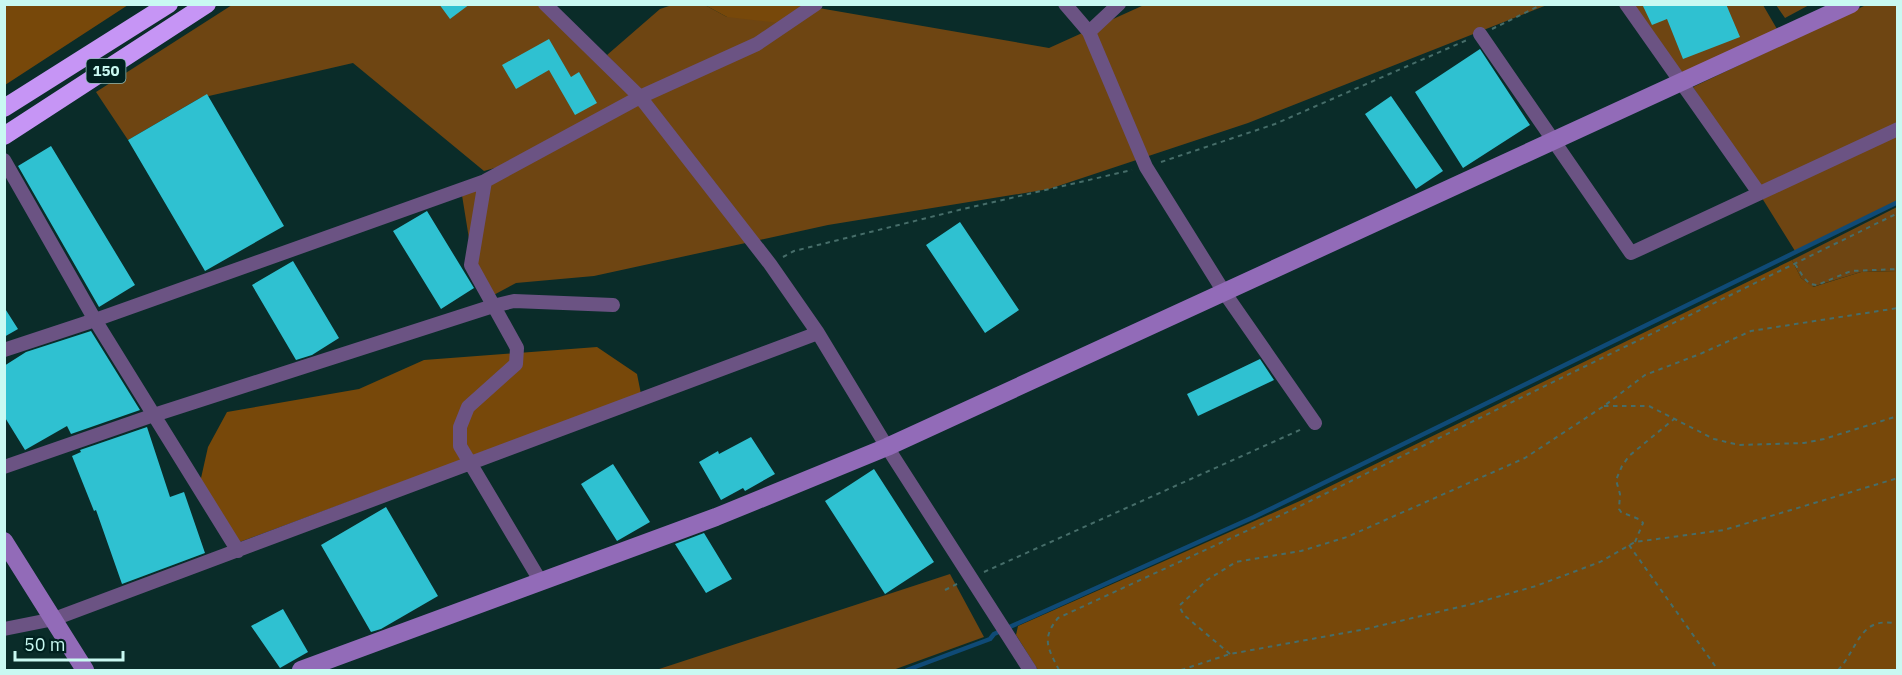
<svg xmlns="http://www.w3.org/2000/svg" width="1902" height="675" viewBox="0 0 1902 675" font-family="'IBM Plex Sans',sans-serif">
<rect width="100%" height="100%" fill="#0a2c29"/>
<path fill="#6e4512" d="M537,4L634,100L523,160L484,171L353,63L200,98L128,140L96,92L232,5Z
M1811,4L1785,18L1776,5V4Z
M672,5H705L727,17L813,7L1049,48L1144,5H1547L1248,123L1049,189L828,225L594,276L516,283L488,298L475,276L461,189L485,181L649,99L607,55L660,9Z
M1627,5H1763L1777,29L1680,76Z
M1866,5H1897V202L1795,251L1693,87Z
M1897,207V271L1861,272L1812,287L1801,278L1792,260Z
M950,574L984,637L893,670H656Z"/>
<path fill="#77480a" d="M5,4H128V5L5,85Z
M705,5H803L787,24L727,17Z
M1792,260L1801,278L1813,287L1861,272L1897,271V670H1038L1016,635L1018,626L1302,500Z
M597,347L637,374L642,399L410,479L237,543L199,487L208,447L227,412L359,389L424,360Z"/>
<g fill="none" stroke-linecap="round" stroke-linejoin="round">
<path stroke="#0f4a76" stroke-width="4.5" d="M907,670L990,639L994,634L1254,517L1898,202"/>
</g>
<path fill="#2fc1d1" d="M439,4H470L450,19Z
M1642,4H1726L1740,37L1683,59L1667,19L1652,25Z
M549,39L571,77L579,72L597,103L575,115L549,70L516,89L502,65Z
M1480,49L1530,125L1463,168L1415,92Z
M207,94L284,226L205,271L128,140Z
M1391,96L1443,171L1416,189L1365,114Z
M51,146L135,285L99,307L18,166Z
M427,211L474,288L441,309L393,231Z
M960,222L1019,310L985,333L926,245Z
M293,261L339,338L312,355L296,360L252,285Z
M4,307L18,329L4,337Z
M91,331L140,410L71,434L67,426L25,450L4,416V366L26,352Z
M1260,359L1274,380L1198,416L1187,394Z
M147,427L170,497L184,492L205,553L122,584L96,510L94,511L72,456L81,452L80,450Z
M751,437L775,474L745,491L743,488L721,500L699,462L718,451L719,454Z
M613,464L650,522L617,541L581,484Z
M874,469L934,562L885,594L825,501Z
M386,507L438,596L381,629L371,632L321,545Z
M704,533L732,579L706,593L675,544Z
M283,609L308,652L280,668L251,626Z"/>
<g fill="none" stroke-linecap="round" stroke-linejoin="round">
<path stroke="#466d69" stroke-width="2" stroke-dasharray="4.5 4.5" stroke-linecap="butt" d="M1492,29L1543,4
M1161,162L1275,124L1467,40
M783,257L794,251L959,210L1132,170
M1795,264L1804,278L1810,284L1817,285L1851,271L1898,269
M1604,406H1649L1714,439L1739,445L1804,443L1824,439L1898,416
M1635,542L1643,523L1641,520L1621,512L1619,509L1620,494L1616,480L1622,466L1629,456L1674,419
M1629,545L1718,670
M984,572L1302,429
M945,590L957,584
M1230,654L1184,615L1179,606L1207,580L1236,562L1301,551L1347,537L1525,458L1604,406L1645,375L1700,354L1751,331L1898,308
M1059,670C1048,648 1041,639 1058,618L1294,509L1898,213
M1181,670L1230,654L1366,629L1472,604L1536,586L1600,562L1635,542L1724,530L1898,478
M1838,670C1859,648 1859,615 1898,624"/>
<path stroke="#6b5383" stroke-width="14" d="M545,4L640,97L770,264L818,333L887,447L1030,670
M1065,4L1089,32L1146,167L1224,292L1315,423
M1626,4L1759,193
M1089,32L1119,4
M1480,34L1631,253L1898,129
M4,160L95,320L238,551
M485,181L471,265L517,348L516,364L468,407L460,427V446L541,582
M4,350L95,320L485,181L640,97L757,44L816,4
M4,467L154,415L493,306L514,301L613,305
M4,629L54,619L818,333"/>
<path stroke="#926bb8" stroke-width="18" d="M4,541L85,670
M301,670L716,517L887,447L1851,4"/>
<path stroke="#c695f5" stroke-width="18" d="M4,108L169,4
M4,136L207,4"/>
</g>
<g text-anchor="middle" stroke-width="6" stroke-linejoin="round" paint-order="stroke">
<rect fill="#012220" stroke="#8db8b3" stroke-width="1.5" x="86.5" y="59" width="39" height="24" rx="4.5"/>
<g font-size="15" font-weight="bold" fill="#c9f9f2">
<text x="106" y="76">150</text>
</g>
</g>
<rect width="1902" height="675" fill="none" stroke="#c9f9f2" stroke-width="12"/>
<path d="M15 651v9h108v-9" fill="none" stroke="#c9f9f2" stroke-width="3"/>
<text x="24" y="651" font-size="18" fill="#c9f9f2" stroke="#012220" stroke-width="4.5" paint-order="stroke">50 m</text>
</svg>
